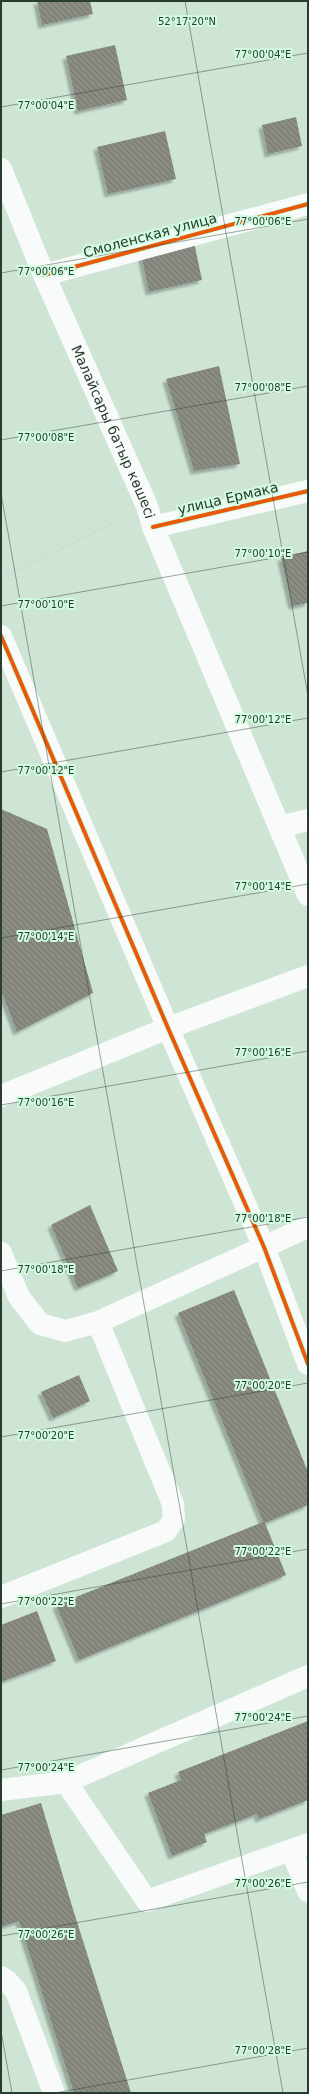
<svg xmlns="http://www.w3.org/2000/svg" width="309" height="2094" viewBox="0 0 309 2094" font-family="'DejaVu Sans',sans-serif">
<defs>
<pattern id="building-back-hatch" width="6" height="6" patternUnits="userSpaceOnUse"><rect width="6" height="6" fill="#8a8c84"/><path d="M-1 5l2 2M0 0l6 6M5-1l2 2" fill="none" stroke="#71746c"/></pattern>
<filter id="shadow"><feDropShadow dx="-3.5" dy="3.5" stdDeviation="1" flood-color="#0004"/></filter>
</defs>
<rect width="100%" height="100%" fill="#cee5d6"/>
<path fill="url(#building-back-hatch)" filter="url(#shadow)" d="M37,1H90L93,14L42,25Z
M115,45L127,100L78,111L66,56Z
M296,117L302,146L268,154L262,125Z
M165,131L176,179L108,194L97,147Z
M194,242L202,280L149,292L141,254Z
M219,366L240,464L194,471L166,379Z
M308,551V603L292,606L281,558Z
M1,809L47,829L93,993L17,1032L1,990Z
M90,1205L118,1271L78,1288L51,1225Z
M234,1290L308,1472V1505L265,1523L286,1575L79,1660L56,1605L263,1522L178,1313Z
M79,1375L90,1401L53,1418L41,1392Z
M37,1611L56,1661L1,1682V1625Z
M308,1721V1800L259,1819L257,1814L204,1834L207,1842L172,1856L148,1793L181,1780L178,1772Z
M41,1803L72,1906L131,2093H74L19,1921L1,1927V1815Z"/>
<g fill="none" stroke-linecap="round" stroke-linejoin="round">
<path stroke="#d1d7d3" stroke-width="2.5" stroke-dasharray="3 3" stroke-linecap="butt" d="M1,579L123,518"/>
<path stroke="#f8fbf9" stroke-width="22" d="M44,275L308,204
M153,527L308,491
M1,636L168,1028L264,1247L308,1364
M280,827L308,820
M1,1096L168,1028L308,976
M1,1253L19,1297L40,1324L65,1331L98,1322L308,1227
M1,1597L166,1531L174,1519L173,1504L98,1322
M66,1782L147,1901L308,1844
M1,1790L66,1782L308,1676
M291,1850L308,1891
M1,1977L7,1981L16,1991L54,2093"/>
<path stroke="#f8fbf9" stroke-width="22" id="s1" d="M1,169L44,275L147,506L153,527L308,895"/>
<defs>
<path id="cycleway" d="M44,275L308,204
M153,527L308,491
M1,636L168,1028L264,1247L308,1364"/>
</defs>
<use href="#cycleway" stroke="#d1fce0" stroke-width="6"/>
<use href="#cycleway" stroke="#e8590c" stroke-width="4"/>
</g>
<path fill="none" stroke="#2a3b30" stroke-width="1" stroke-opacity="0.45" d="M185,1L308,696M1,107L308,53M1,273L308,219M1,440L308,386M1,493L283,2093M1,606L308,552M1,772L308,718M1,938L308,884M1,1105L308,1051M1,1271L308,1217M1,1437L308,1383M1,1604L308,1549M1,1770L308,1716M1,1936L308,1882M1,2031L12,2093M55,2093L308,2048"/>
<g text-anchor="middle" stroke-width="4" stroke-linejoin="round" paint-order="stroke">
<g font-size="14" fill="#2a3b30" stroke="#d1fce0">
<text transform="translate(150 235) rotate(-15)" y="5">Смоленская улица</text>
<text dy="5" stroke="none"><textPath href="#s1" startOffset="286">Малайсары батыр көшесі</textPath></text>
<text transform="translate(228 498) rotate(-13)" y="5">улица Ермака</text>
</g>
</g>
<g font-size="10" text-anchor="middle" fill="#2a3b30" stroke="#d1fce0" stroke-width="4" stroke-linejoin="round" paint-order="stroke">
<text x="187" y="25">52°17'20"N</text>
<text x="263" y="58">77°00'04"E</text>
<text x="46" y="109">77°00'04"E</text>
<text x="263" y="225">77°00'06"E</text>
<text x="46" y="275">77°00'06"E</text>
<text x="263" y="391">77°00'08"E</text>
<text x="46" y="441">77°00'08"E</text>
<text x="263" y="557">77°00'10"E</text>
<text x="46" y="608">77°00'10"E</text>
<text x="263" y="723">77°00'12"E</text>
<text x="46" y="774">77°00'12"E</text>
<text x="263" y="890">77°00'14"E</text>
<text x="46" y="940">77°00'14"E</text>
<text x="263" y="1056">77°00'16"E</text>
<text x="46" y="1106">77°00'16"E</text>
<text x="263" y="1222">77°00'18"E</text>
<text x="46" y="1273">77°00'18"E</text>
<text x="263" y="1389">77°00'20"E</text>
<text x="46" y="1439">77°00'20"E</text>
<text x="263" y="1555">77°00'22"E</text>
<text x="46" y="1605">77°00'22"E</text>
<text x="263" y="1721">77°00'24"E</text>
<text x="46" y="1771">77°00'24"E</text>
<text x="263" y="1887">77°00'26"E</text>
<text x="46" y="1938">77°00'26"E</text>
<text x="263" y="2054">77°00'28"E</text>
</g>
<rect width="309" height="2094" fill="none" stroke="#2a3b30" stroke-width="4"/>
</svg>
